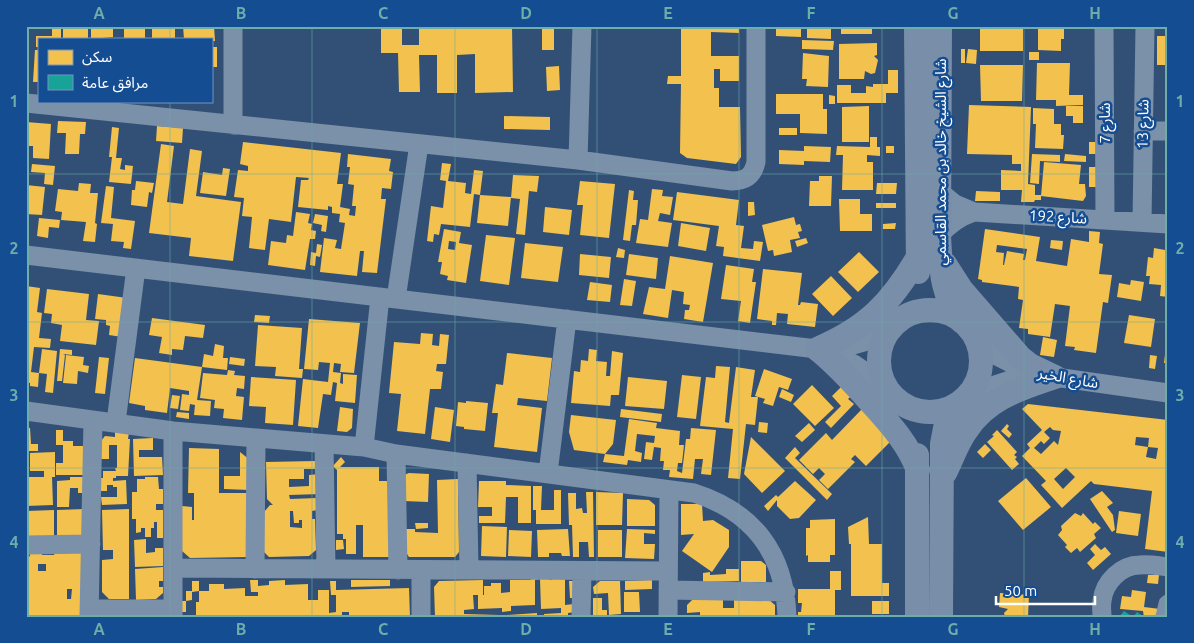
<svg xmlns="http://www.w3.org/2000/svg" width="1194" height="643" viewBox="0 0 1194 643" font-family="Ubuntu,'Noto Sans Arabic',sans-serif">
<rect width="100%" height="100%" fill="#325076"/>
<path fill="#f2c14e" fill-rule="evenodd" d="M52,26H61V39H39V47H36V36H52Z
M63,26H88V39H63Z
M91,26H113V37L91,39Z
M124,26H145V39H124Z
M152,26H175V39H152Z
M183,26H214L215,41H211V39H184Z
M381,26H402V45H419V26H512L513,92L475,93V54L457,55V93H437V55H419L420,92H399L398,53H381Z
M542,26H554V50H542Z
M681,26H739V33L711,32V56H739V81H720V69H714V88H719V107H740L741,157L736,164L687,158L680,153L681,84H667L668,76H681Z
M776,26H801V37L776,36Z
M807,26H831V39L807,38Z
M841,26H872V34H841Z
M980,26H1023V51H980Z
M1038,26L1064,28V39H1061V51L1038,50Z
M1157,36H1168V65H1157Z
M802,40L834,41L833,50L802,49Z
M877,43V55L874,56L878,60L875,73L871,74L865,71L864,79H839V44Z
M211,47H217V67H211Z
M961,49H965V63H961Z
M968,49L977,50L976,64L966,63Z
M35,50H39V82H33Z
M1029,52H1039V60H1029Z
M803,53L829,56L828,87L806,86L807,79H802Z
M1037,63H1070L1069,95H1083V105L1056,106V100H1036Z
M980,65H1023L1022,101H981Z
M559,66L560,90L547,91L546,67Z
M888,70H898V93H886V103H837V85H851V93H866V86L873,87V84H888Z
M776,94H823V109H827V134L800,133V114H776Z
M829,95L835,96V104H829Z
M969,105L1031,107L1028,184L1035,185V195H1041V200H1035L1034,202H1021L1022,190H1001V170L1021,171V164H1012V155L967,154Z
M869,106V142H842V107Z
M1066,106H1083V123H1073V116H1066Z
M1033,108L1054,109V124H1061V135H1064L1063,149L1035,148L1036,124H1033Z
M504,116L550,117V130L504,129Z
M58,121L86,122L85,134H80L79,154H65L66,133H57Z
M26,122L51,124L49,159L33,158V146H28V149H26Z
M157,126L183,128L182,143L156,141Z
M112,127L119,128L116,158H122L120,169L125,170V165L133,166L131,184L109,182L112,157H109Z
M779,128H797V135H779Z
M870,137H877V147H880V156L867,155V162H873V190H842L843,155H836L837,146L870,147Z
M243,142L341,153L337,184H343L340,207L350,209L349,215L355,216L356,206H352L354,185L348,184L350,167H347L348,154L391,159L389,171L393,172L391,189L382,188L381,199H386L377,273L362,272L364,251H360L357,276L320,272L324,238L337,240L335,248L341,249L345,223L339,222L340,214L332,213V207L328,206V210L298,207L301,180H308L309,178L296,177L291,222L269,219L265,250L249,248L252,217L242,216L244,198L234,197L238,170L248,171V166L240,164Z
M1089,142H1099V154H1089Z
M161,144L174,146L167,202L183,204L190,149L202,151L196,196L241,202L233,261L189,256L191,238L149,233Z
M804,146L831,147L830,162L804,161V165L779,164V150L804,151Z
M886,146H894V153H886Z
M1032,154L1060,155V162L1040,161L1039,184L1030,183Z
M1065,154L1086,156V162L1064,161Z
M1044,162L1081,165L1079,184H1085L1086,196L1083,201L1041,196Z
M442,163L451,164L448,181L466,183L465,193L471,194L474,170L483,171L480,195L511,197L508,226L477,223L480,195L474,194L470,227L441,224L439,235L434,234L433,242L427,241L431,206L443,208L446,181L440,180Z
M32,164L55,166L53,185L44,184L45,173L31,172Z
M1089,167H1099L1100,187H1089Z
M223,168L230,169L226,196L200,193L203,172L222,175Z
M513,175L539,176L537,192L529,191L525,235L516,234L520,199L511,198Z
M819,176H832L831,206H809L810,181H819Z
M136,181L154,183L152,193L149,192L147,207L131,205L132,190H135Z
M580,181L615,184L609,238L580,235L583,205H577Z
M79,183L91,184L90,193H98L95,223L97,224L95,242L83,241L86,222L61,220L62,212L55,211L58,189L78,191Z
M877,183H897L896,194H876Z
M26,185L45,187L42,215L26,214Z
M106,186L114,187L111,218L135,221L131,249L123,248L124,242L111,241L113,224L101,223Z
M652,189L663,190L662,196L673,197L670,215L660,213L658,221L672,223L668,247L636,243L640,219L648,220Z
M629,190L634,191L633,200H638L636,225H632L630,241L623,240Z
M976,191L1000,192V201H975Z
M677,192L739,200L736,225L744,226L741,248L753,249L754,241L763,242L760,261L723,256L724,247L716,246L719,226L673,220Z
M839,199H860V214H872V231H840Z
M748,202H754L755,215L748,216Z
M876,203H896V208H876Z
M545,207L572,210L569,235L543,232Z
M296,212L310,214L308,223L312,224L311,230L316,231L315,239H310L305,270L268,265L271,241L286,243L287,235L293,236Z
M315,214L328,216L326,232L321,231L322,225L313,223Z
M794,217L796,225L800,224L802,231L798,232L800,238L790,240L792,252L774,256L773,250L768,251L762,225Z
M39,218L60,220L59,228L49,227L48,238L37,236Z
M681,223L710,228L706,251L678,246Z
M896,223L895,229H883V224Z
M444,229L461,232L459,243L472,245L466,283L447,280L448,276L440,274L442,262H438ZM449,241L456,242L455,250L448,249Z
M985,229L1040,237L1036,261L1067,266L1071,239L1089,242V231L1100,232L1099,243L1103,244L1099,274L1112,275L1108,303L1103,302L1096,353L1074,350L1075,347L1065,346L1070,306L1055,304L1050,337L1028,334V329L1019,328L1023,300L1018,299L1019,287L982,282V280L978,279ZM997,245L1027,249L1025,260H1023L1024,254L1007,251L1004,265H1003L1004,253L996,252Z
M486,235L515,238L509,285L480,281Z
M806,238L808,243L797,247L795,241Z
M1051,240L1063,241L1062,250L1050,248Z
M525,243L563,247L558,282L521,278Z
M317,244L322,245L320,257L316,256L315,266L310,265L311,252L316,253Z
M618,248L625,250L624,258L616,257Z
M1154,248L1165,250V254H1168V297L1160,296L1161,285L1149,284L1150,276H1146L1148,257L1153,258Z
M859,252L879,272L858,292L838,272Z
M580,254L611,257L609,278L579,275Z
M629,254L658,258L656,279L626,275Z
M670,256L713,263L703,322L684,319L685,310H689L690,305L683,304L684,292L672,290L668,318L643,314L649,287L665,289Z
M726,265L754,269L752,282H756L750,323L738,321L741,301L721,299Z
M763,269L802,273L798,305H800L801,302L818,304L815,327L787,324L788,314L777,313L776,325H772V321L757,319Z
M831,276L852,298L833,316L812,294Z
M624,279L636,281L632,306L620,305Z
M1131,280L1144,282L1141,301L1117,297L1119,283L1130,285Z
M590,282L612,285L610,302L587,300Z
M26,286L40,288L37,312L42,313L39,338L51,339L50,348L34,347L31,372L39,373L38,387L30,386V383L26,382Z
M47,289L89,294L86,320L99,321L96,345L60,341L62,325L51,323L52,314L44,313Z
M98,294L127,298L122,337L109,335L110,326L106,325V320L95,319Z
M255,315L270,316L269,323L254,322Z
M1129,315L1155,319L1151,347L1124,343Z
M152,318L205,325L203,338L185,336L183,350L172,349V355L159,353L162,337L149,335Z
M309,319L360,323L354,373L340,372L341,364L334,363L333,372L341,373L340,383L343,384V374L357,375L355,403L335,401L337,383L333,382L331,395L323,394L318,428L298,426L303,379L328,382L330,363L319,362L318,370L304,369Z
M258,325L302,328L299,369H303L302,378L275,376L276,367L255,366Z
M421,333L433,334L432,345L439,346L440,334L449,335L446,364H437L436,371L443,372L441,389H430L425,434L397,431L401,394L389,393L394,342L420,344Z
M1043,337L1057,340L1054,357L1040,355Z
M1167,338H1168V363H1164Z
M215,344L224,346L223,358H228L227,370L202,367L204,354L213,356Z
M42,349L57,351L53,393L45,392L47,374L39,373Z
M60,349L72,350V355L63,354L65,355L62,381H57Z
M589,349L597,350L596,361L607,362L606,376H610L612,351L623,353L619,395H611L610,406L571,403L574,371L580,372L581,360L588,361Z
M507,353L552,358L547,401L518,398L517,405L542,408L537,452L494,447L498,413H492L496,384L503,385Z
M66,355L84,357L83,365L89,366L88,373L78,371L77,384L63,383Z
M1150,355L1157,356L1155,369L1149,368Z
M99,357L109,358L105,394L95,393Z
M230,357L245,359L244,366L229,364Z
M135,358L202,367L197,400L211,401L210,416L194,415L195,405L190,404L189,411L180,410L182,394L189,395V391L170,388L167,413L145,410V406L129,403Z
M716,366L730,367L725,422L729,423L736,367L755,370L751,397H758L755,425L746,424L740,479L728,478L733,429L700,426L706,377L715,378Z
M764,369L792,379L788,390L779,387L773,406L763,403L765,399L755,396Z
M228,370L235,371L234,375L245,376L244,389L237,388L236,396L244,397L242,420L223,418L224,409L214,408L215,400L200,398L203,373L227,375Z
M682,375L701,377L696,419L677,417Z
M251,377L296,380L293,425L265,423L266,407L249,406Z
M628,377L667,381L664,409L625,406Z
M812,385L834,408L815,426L793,404Z
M841,387L851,396L848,399L854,404L831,428L825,422L841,406L832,396Z
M782,389L794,395L791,402L779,397Z
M172,395L180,396L178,409L170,408Z
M466,401L488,403L485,431L464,429V427L456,426L458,402L466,403Z
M1028,404L1168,420V552L1145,549L1152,491L1094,484L1091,481L1062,508L1053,498L1041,485L1046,481L1022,456L1030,448L1027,444L1042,430L1022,409ZM1050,427L1053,430L1061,431L1058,445L1054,441L1041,454L1034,448L1041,441L1044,444L1050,438L1044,432ZM1136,437L1149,438L1148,447L1158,448L1156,459L1146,457L1148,447L1135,445ZM1066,468L1075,477L1063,489L1054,479Z
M340,407L353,409L352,428L347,432L337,431Z
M435,407L454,410L450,442L431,439Z
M621,409L662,414L661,422L620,417Z
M862,409L878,425L877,427L891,441L866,466L855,455L851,459L855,462L828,489L819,480L825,474L819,468L813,474L799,460L826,433L832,440Z
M177,412L189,413V419L176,417Z
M571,415L616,420L613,444L605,454L574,450L569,432Z
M629,419L657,423L656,428L680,431L679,445H684L682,463H678L677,471L682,473L686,439H690L691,428L716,430L711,475L701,474L703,459H695L693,479L669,477L670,470H663L664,461H660L661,448L654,447L652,460L644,459L646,442L654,443L655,436L637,434L635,451L642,453L641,462L628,460L627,465L603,462L605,454L624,456Z
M759,422L768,423L767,433L758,432Z
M809,423L815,430L802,442L795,436Z
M1007,424L1009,426L1007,429L1012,434L1009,438L1001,431Z
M26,427L30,428L31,444H38V451H26Z
M56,430H63V441H73V446H83V475H56V463H63V445H56Z
M997,430L1017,452L1014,455L1017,457L1015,459L1019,464L1012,470L987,442L994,436L992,435Z
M115,431L129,432L128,439H130L128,476H116V478H113V481L126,480L127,504L102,505L101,497H117V487H113V485H107V491H98L101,478H103V471H116L115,468H117V445H109V459H100V442L105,436L115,437Z
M751,437L785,471L762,493L744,474Z
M153,438V450H139V457H162L163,475L134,476L133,439Z
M985,444L991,450L983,458L977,452Z
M795,447L800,453L795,458L832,494L827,500L785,458Z
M189,448L219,449V493H249L248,557L190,558L182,551V506L192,507V520H194V493H188Z
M55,452V477H52L53,505L26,506V477H44V471H30V453Z
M240,452L250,460L249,490L224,489V476H240Z
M341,457L345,462L340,467H379V481H389L393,557H363V525H356V554H346V539H343V534H337V470L333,466Z
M315,461V469H304V479H289V487L309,486V475L320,474L321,494L289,495L290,499L317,498V510L312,511V519H315L316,550L309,556L269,557L261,549L264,512L270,505H273L267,499L266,462ZM290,511H293L294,523H299V520H302V528L290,527Z
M409,473L429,474L428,502L403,501L404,475Z
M70,477H85V493H78V488H70L69,507H57V481L70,480Z
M145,477H158L159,489H163V504H156V510H163V538H157V522H154V528H151V537H145V528H141V532L136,533V519H132V492H137V479H145Z
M1026,478L1051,507L1023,530L998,501Z
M458,479L459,552L455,557H409L405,551V529H415V532L438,533L437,480Z
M479,481H506V485L531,486V523H518V497H506L505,523H479V516H492V507H478Z
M795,481L816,500L799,518L790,519L777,506V500L768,511L764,506L776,495L778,497Z
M533,486H542L541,510H554V490H561V524H536V510H533Z
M1102,491L1113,503L1107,507L1113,515L1115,530L1112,532L1090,499Z
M586,492H593L594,557H589L588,542H579V557H573L572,525H569L568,493H576V509L582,508L583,513H587Z
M596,492L623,493L622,525H596Z
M627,499L649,500L655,505V526H627Z
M681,504H702L703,521L713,520L729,530V547L712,572L682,551L694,534L681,535Z
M85,509V537L57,538V510Z
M129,509V599H109L102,592V560L113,559V550H103L102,510Z
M54,510V537L31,538L26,533V511Z
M1119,511L1141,514L1138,536L1116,533Z
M1075,513L1081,516L1083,513L1093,524L1095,522L1101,528L1094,534L1096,538L1080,552L1077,548L1071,553L1065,547L1067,545L1058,535L1062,530L1061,526Z
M868,517L869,544H882V583H889V596H851V544H849L848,527Z
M835,519V555H830V562H808V555L806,556V528H810V520Z
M415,523H428V528L416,529Z
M482,526L507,527L506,557L481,556Z
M568,529L570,556H562L561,553H549V557H538L537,530Z
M627,529L655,530V534L644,533V544H655L654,559L625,558Z
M509,530L532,531L531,557L508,556Z
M598,530H622V557H598Z
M146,539V553L155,552V548H163V566L135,567L134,540Z
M336,540H343L344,549L336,550Z
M1095,544L1101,550L1105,547L1111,554L1093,570L1087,563L1095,555L1090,549Z
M41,549L42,555H54L55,550L80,549L86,555V617H26V600H29V594H26V559L30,556L29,550ZM38,564H46V571H38ZM67,589H72L71,599H67Z
M741,561H761L766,565V582H741Z
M163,567V581H159V587H163V593L156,599L136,600L135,569Z
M726,569H739V581L703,582V573L710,572V575L726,574Z
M830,571H841V590H835V617H798V612H801L802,603H798V589H830Z
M565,574V605L574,604L575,612L568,613V617H544V614L561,613V608L541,609L540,579L535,580V605L511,606V611L502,612V608L478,609V595H473L474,609L464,610V614L499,615V617H435L434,587L439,581L483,580V595H484V586H491V583H501V593L510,592V580H531V575L552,580V575Z
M1148,575H1159L1158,584L1147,583Z
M250,580H258V586L269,585V581L285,580V585L308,584V600H318V590H329V613L336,612V595H331L330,581H336V590L409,588L410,617H349V612H342V617H188V615H196V602H199V591H209V584H224V589L245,588V596H258V592H251Z
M351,580H390V586L351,587Z
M652,580V589L625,590V581Z
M192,581H199V591L192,592Z
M569,581H577L578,598H570Z
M600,581H620L621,614L609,615L608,593L594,594L593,587Z
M1132,590L1146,592L1144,607L1160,609L1158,617H1144L1143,611L1120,609L1122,596L1131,597Z
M186,591H192V600L186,601V612H180V601H186Z
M624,592H639L640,612H624Z
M1000,593L1029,595L1028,617H1005L1004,613L1008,609L999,607Z
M593,598H602V610H607V617H593Z
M694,598H723V608H734V599H768L775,605V617H700V612L687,613V605Z
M872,601H889V614H872Z
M537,613V617H507V615Z"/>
<path fill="#17a398" d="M1124,611L1133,617L1137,612L1144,617H1119Z"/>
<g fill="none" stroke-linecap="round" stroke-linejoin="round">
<path stroke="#7b90a9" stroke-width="19" d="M1104,26L1105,220
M26,103L578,160L732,181C746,181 753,176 756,162V26
M233,125V26
M1143,131H1168
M578,160L582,26
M939,191L955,204L974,212L1168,224
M1142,222L1145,26
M939,236C949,224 959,217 974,212
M26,255L817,349C843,349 866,344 889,331
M396,299L419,144
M976,341L997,356L1024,370L1055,377L1168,393
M826,351L854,364L884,385
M968,394L1010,380L1037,378
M26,411L173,431L364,447L396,454L694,493C754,512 785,554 787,617
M116,422L136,268
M324,444L326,569
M364,447L380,297
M396,454L398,570
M467,463L469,570
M548,473L567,319
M26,545L91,544
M173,568L668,571
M255,569L256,438
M668,590L786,592
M90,609H173
M89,617L93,420
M173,617V431
M421,617V570
M581,617L582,571
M668,617L669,490
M1102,617C1102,612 1101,606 1102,601C1104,582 1121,565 1140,565C1149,564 1159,566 1168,567
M1165,617L1168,604"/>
<path stroke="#798ea8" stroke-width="24" d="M916,26L918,272
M940,26L939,236C941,270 941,295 962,322
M945,264L961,289L1020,357L1030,365L1055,377
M879 361a51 51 0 1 1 102 0a51 51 0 1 1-102 0Z
M917,455V617
M918,470C906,439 885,419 864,395C849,379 835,363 817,349C867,328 891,303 918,257
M945,473C952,459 957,444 966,431C987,398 1020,389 1055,377
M941,617L942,444L946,423L954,406"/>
</g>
<path fill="none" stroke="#6fada8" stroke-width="1" stroke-opacity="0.55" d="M170,26V39M312,26V617M455,26V617M597,26V617M739,26V617M882,26V617M1024,26V617M170,101V617M26,174H1168M26,322H1168M26,468H1168"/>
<g text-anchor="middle" stroke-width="5" stroke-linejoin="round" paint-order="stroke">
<g font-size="15" fill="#fff" stroke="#154d93">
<text transform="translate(1105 123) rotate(-90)" y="5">شارع 7</text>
<text transform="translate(1143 124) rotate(-89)" y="5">شارع 13</text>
<text transform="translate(941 162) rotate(-90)" y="5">شارع الشيخ خالد بن محمد القاسمي</text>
<text transform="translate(1058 217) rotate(3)" y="5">شارع 192</text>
<text transform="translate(1068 378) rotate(10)" y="5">شارع الخير</text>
</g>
</g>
<rect width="1194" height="643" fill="none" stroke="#154d93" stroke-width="55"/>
<rect x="38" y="38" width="175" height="65" fill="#154d93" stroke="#7394be"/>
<rect x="48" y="50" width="25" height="15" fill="#f2c14e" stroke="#7394be"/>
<text x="82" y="62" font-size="15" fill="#ffffff">سكن</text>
<rect x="48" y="75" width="25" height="15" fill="#17a398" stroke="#7394be"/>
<text x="82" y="88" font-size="15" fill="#ffffff">مرافق عامة</text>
<path d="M996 596v8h99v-8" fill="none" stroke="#ffffff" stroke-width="2.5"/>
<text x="1004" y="596" font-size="15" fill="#ffffff" stroke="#154d93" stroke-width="4" paint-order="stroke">50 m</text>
<rect x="28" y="28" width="1138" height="588" fill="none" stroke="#6fada8" stroke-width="2"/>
<g font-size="16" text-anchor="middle" font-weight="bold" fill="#6fada8">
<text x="99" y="19">A</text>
<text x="241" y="19">B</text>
<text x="383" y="19">C</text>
<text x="526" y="19">D</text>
<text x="668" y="19">E</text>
<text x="811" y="19">F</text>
<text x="953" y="19">G</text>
<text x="1095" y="19">H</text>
<text x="14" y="107">1</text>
<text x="1180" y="107">1</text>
<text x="14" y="254">2</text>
<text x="1180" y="254">2</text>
<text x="14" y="401">3</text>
<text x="1180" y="401">3</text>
<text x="14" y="548">4</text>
<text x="1180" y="548">4</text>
<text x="99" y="635">A</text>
<text x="241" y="635">B</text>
<text x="383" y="635">C</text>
<text x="526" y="635">D</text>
<text x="668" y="635">E</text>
<text x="811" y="635">F</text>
<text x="953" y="635">G</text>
<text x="1095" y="635">H</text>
</g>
</svg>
